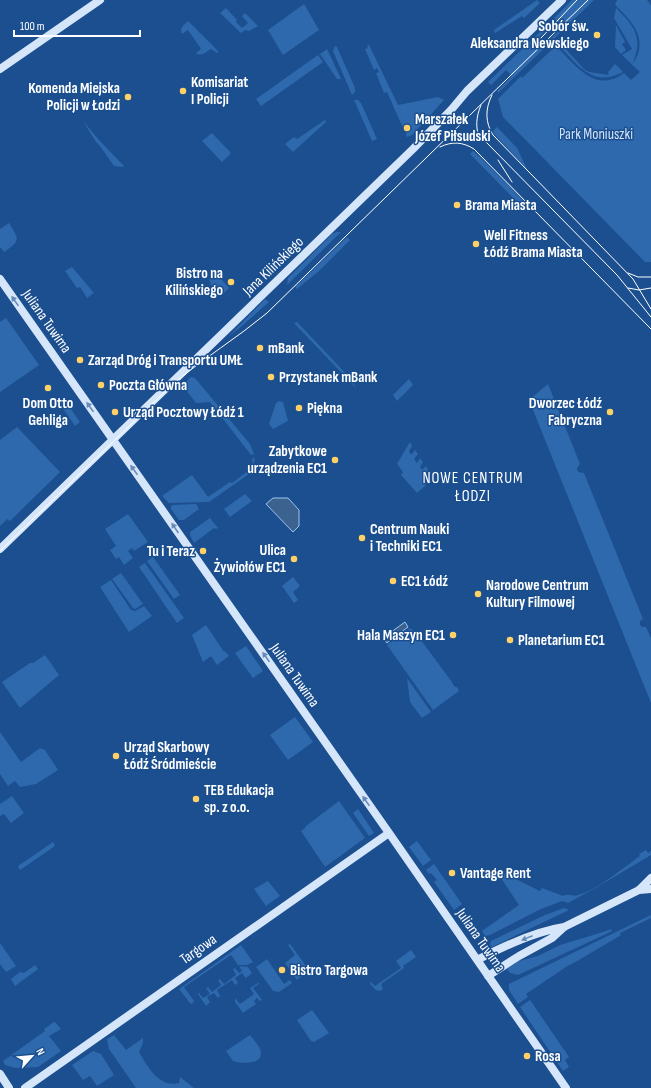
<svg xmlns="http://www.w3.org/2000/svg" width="651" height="1088" viewBox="0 0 651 1088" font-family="'Sofia Sans Condensed',sans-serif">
<rect width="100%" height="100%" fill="#1b4f8f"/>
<path fill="#2e69ad" d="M537,0L540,3L524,18L522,16L495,33L494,30Z
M572,0H594L564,29L554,18Z
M617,0H647L651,5V262H645L503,117L498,99L521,76L522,78L564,38L565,39L558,48C576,66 596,94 624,73L631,80L640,72L622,55L632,49L614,18L616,8C627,19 640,31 637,49C636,54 634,59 633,64C649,39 633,22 615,5Z
M304,4L319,30L283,55L268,30Z
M226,8L237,20L236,22L242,28L248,23L242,16L245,13L258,26L249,31L245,30L241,33L220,13Z
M188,21L219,52L217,53L211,49C206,52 202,57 196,53L201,49L188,30L182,34C179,28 184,25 188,21Z
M548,24H551L536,41L542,47L558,32L560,33L498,93L497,91L512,76L506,70L491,85L488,82Z
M616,25L625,42L622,44L626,50L621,54L615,47Z
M369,45L398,105L438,97L444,100L412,135L407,137L405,131L409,129L408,126L403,128L387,92L384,93L376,73L379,72L377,68L374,70L365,49L368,48L367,46Z
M562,45L585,70L589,72L609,75L608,72L615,64L623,72C593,88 579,66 560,47Z
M335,46L337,47L355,88V92L352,95L333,51Z
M327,49L341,79H337L320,54Z
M318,55L323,62L261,106L256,99Z
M354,100H358L361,103L377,139L372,141Z
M325,120L326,122L293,152L285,144L294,137L297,139Z
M83,121L99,140L124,166L122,167L114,166L100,146L96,142Z
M497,127L517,148L527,169L495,135L493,131Z
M212,133L231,153L222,162L202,141Z
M473,151L481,158L529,206L522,207L470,154Z
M9,223C20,240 20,241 4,252L0,247V229Z
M337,232H341L287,285L288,278L332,234Z
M347,237L350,240L319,271L297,289L295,287Z
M72,267L94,293L87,298L80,287L77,288L65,271Z
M216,273L229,288L221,296L210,284L211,283L209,280Z
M265,299L269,302L243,325L228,337Z
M6,318L39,365L0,392V322Z
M297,322L351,379L356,388L294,323Z
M191,377L195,378L250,444L254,454L251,455L210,402L196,403L182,385Z
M409,379L413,385L397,401L393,395Z
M548,384L580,464L577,468V470L579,472L584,473L643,619L640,621V625L642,627H646L651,638V703L529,400Z
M64,399L80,422L75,426L59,403Z
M279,401L283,402L288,421L273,429L269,424L276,403Z
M17,427L60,472L10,521L7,519L0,526V440Z
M410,442L412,446L409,451L411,455L415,450L418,454L414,459L417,463L420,458L423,462L420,467L422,470L426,466L428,470L425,474L428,479L424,482L426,485L417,493L401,475L403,472L397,464Z
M255,457L253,467L249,474L209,502L169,503L162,496L192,475L208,497L230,482L232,483L253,467L252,459Z
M245,494L252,501L230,517L224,509Z
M196,504L199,509L184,520H179L171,509V506L173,505Z
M128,514L148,542L134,551L132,548L128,551L133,558L124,565L119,557L116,559L110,550L116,546L105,529Z
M210,518L218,528L216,529L214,528L194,543L190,535V532Z
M153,557L180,595L174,599L147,561Z
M145,563L184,618L177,623L139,567Z
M121,573L143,604L135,609L133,608L112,579Z
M293,577L300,586L293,592L298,600L294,603L282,586Z
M111,580L131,610L135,611L144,606L152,616L129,632L100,587Z
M206,625L224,652L225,651L229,656L217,665L211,656L203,662L192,635Z
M410,628L415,632L452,682V683L455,687H457L459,691L433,710L387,645Z
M246,646L263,671L253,678L235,653Z
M45,655L59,675L20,708L2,682L30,663H33Z
M407,678L431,712L422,718L410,702Z
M295,717L313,742L288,760L270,735Z
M0,732L21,762L40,748L45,750L58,770L36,784L20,787L15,781L8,786L0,774Z
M12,796L24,813L11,823L4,814L0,816V804Z
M339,801L365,838L325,867L301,831L305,828L306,826Z
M358,809L374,833L369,836L353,813Z
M417,841L431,860L423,866L409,847Z
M53,842L55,846L20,870L18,866Z
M646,850L648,853L651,851V855L597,887L568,903L562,901L541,909L490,935L485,936L482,931L519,905L495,869L540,891L542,888L563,896C570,893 573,897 578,895C597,890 623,868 640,856L639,854Z
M434,864L462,904L454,910L434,882L437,880L431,873L429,874L426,870Z
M268,881L280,896L266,906L254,889Z
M564,908L569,910L492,947L490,945L491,941L545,915Z
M651,915V918L620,933L621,935L579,960L566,967L526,994L528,997L518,1004L509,990V984L513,982Z
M611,929L612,931L604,935L518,975L510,973L507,969L519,961L538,956L560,945L603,932Z
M0,943L16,966L6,972L0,964Z
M290,944L306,966L304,974L297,980L285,963L295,955L288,945Z
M241,945L253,962L247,965H238L231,955L184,987L194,1001L192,1004L190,1003L179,989Z
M411,950L416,957L403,966L404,968L381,984L383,989L380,991L376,990L370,984L371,982L375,986L401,968L396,961Z
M267,959L284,984L290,980L292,983L279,992L273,991L256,967Z
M35,965L38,969L15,986L11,979L20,972L24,973Z
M239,966L248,967L252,973L246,978L242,973L235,978L238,983L235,985L232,980L217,990L220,996L218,998L214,993L207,997L210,1002L206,1006L198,994L199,993L203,998L210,994L206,988L208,987L212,992L221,985L218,980L220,979L224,984L236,975L233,969L235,968L239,973L242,971Z
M258,983H260L253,988L262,1000L260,1001L257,998L254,1001L256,1004L243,1013L235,1002V998L240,1004L254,994L250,988Z
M530,1000L569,1057L565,1060L569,1067L563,1071L520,1007Z
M312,1010L329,1033L314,1042L311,1041L297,1020Z
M54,1022H55L61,1029L49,1036L61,1051L38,1067L16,1068L5,1065L3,1061L45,1031L44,1029Z
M114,1035L126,1050L143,1038V1043L139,1052C147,1066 159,1088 179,1083L180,1077L194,1088H136L109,1049L107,1039Z
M250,1035C253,1039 258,1044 260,1049C266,1065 242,1064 233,1061L226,1051Z
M93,1051L101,1054L114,1075L97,1086L90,1076L83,1080L72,1065Z"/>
<path fill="#3c6290" stroke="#9cc4f0" d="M273,498H288L299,510V526L293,532L266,504Z
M405,622L408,627L387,643L383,638Z"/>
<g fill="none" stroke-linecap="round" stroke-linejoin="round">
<path stroke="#d6e6fa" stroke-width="8" d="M0,69L100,0
M0,279L389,833L566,1088
M0,549L413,149L451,110L467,91L562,0
M639,890L651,889
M477,960C502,947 537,931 564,927
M488,976L519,956L552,938L564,927L639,890L651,878
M0,1074L9,1088
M25,1088L389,833"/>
<path stroke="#fff" stroke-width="1" d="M541,38L577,0
M492,95C485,109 485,122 493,135L633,279L651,309
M450,134C463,131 476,133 486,142L617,275L651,317
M480,140C475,128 476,117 481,105
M440,147C452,141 463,142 474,149L651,329
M498,160L512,182
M628,273L638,277H651
M628,288L639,290L651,288
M0,551L174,383C204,358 237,338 267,313L588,0"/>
</g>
<defs><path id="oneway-solid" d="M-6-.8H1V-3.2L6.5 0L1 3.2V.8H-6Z"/></defs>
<g fill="#668bba">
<use href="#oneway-solid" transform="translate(15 301) rotate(-125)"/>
<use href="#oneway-solid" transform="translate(90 407) rotate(-125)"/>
<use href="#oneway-solid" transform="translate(134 470) rotate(-126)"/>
<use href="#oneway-solid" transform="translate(175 528) rotate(-124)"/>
<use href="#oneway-solid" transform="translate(266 657) rotate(-125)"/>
<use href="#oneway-solid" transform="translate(366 801) rotate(-125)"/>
<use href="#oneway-solid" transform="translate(527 938) rotate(158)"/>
</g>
<g fill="#ffd166" stroke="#1b4f8f" stroke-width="1.5">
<circle cx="597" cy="35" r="4"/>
<circle cx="183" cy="91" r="4"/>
<circle cx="128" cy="97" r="4"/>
<circle cx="407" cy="128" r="4"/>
<circle cx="457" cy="205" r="4"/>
<circle cx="476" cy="244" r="4"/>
<circle cx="231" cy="282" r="4"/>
<circle cx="260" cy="348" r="4"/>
<circle cx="80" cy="360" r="4"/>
<circle cx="271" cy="377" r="4"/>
<circle cx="101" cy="385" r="4"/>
<circle cx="48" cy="388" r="4"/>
<circle cx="299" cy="408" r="4"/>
<circle cx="115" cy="412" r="4"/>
<circle cx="610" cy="412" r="4"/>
<circle cx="335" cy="460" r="4"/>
<circle cx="362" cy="538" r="4"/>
<circle cx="203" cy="551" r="4"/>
<circle cx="294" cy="559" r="4"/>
<circle cx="393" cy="581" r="4"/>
<circle cx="478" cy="594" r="4"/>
<circle cx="453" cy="635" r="4"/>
<circle cx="510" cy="640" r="4"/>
<circle cx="116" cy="756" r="4"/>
<circle cx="196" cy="799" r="4"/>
<circle cx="452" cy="873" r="4"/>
<circle cx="282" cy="970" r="4"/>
<circle cx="527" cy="1056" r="4"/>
</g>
<g text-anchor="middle" stroke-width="3" stroke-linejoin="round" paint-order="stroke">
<g font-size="15" font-weight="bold" fill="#fff" stroke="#1b4f8f" text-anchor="start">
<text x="589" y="31" text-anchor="end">Sobór św.<tspan x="589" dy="17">Aleksandra Newskiego</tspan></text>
<text x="191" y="87">Komisariat<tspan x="191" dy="17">I Policji</tspan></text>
<text x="120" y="93" text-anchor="end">Komenda Miejska<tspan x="120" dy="17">Policji w Łodzi</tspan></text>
<text x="415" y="124">Marszałek<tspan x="415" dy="17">Józef Piłsudski</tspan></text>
<text x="465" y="210">Brama Miasta</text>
<text x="484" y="240">Well Fitness<tspan x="484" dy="17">Łódź Brama Miasta</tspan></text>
<text x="223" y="278" text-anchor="end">Bistro na<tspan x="223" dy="17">Kilińskiego</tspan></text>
<text x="268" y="353">mBank</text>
<text x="88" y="365">Zarząd Dróg i Transportu UMŁ</text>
<text x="279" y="382">Przystanek mBank</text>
<text x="109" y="390">Poczta Główna</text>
<text x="48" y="408" text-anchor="middle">Dom Otto<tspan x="48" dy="17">Gehliga</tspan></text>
<text x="602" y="408" text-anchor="end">Dworzec Łódź<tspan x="602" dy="17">Fabryczna</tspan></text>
<text x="307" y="413">Piękna</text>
<text x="123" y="417">Urząd Pocztowy Łódź 1</text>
<text x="327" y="456" text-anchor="end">Zabytkowe<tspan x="327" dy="17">urządzenia EC1</tspan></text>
<text x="370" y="534">Centrum Nauki<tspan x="370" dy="17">i Techniki EC1</tspan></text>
<text x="286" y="555" text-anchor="end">Ulica<tspan x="286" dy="17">Żywiołów EC1</tspan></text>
<text x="195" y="556" text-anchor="end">Tu i Teraz</text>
<text x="401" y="586">EC1 Łódź</text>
<text x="486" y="590">Narodowe Centrum<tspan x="486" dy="17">Kultury Filmowej</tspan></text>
<text x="445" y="640" text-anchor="end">Hala Maszyn EC1</text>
<text x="518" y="645">Planetarium EC1</text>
<text x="124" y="752">Urząd Skarbowy<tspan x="124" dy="17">Łódź Śródmieście</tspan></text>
<text x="204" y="795">TEB Edukacja<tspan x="204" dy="17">sp. z o.o.</tspan></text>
<text x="460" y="878">Vantage Rent</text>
<text x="290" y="975">Bistro Targowa</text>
<text x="535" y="1061">Rosa</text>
</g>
<g font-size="15" fill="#cfe3fa" stroke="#1b4f8f">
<text x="596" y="139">Park Moniuszki</text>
</g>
<g font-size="15" fill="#fff" stroke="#1b4f8f">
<text transform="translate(273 266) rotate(-44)" y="5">Jana Kilińskiego</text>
<text transform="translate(47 321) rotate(55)" y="5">Juliana Tuwima</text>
<text transform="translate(295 675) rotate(55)" y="5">Juliana Tuwima</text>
<text transform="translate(481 940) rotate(55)" y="5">Juliana Tuwima</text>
<text transform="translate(198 949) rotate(-35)" y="5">Targowa</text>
</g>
<g font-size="16" letter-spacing="1" fill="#fff" stroke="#1b4f8f">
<text x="473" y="483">NOWE CENTRUM<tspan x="473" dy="18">ŁODZI</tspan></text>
</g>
</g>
<g transform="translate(32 1056) rotate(63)" stroke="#1b4f8f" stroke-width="3" paint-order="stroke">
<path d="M0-3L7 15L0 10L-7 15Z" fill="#ffffff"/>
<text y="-6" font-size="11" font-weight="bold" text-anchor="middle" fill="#ffffff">N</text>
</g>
<path d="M14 30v6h126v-6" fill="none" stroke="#ffffff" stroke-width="2"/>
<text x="20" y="30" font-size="12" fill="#ffffff" stroke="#1b4f8f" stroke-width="3" paint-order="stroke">100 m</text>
</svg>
